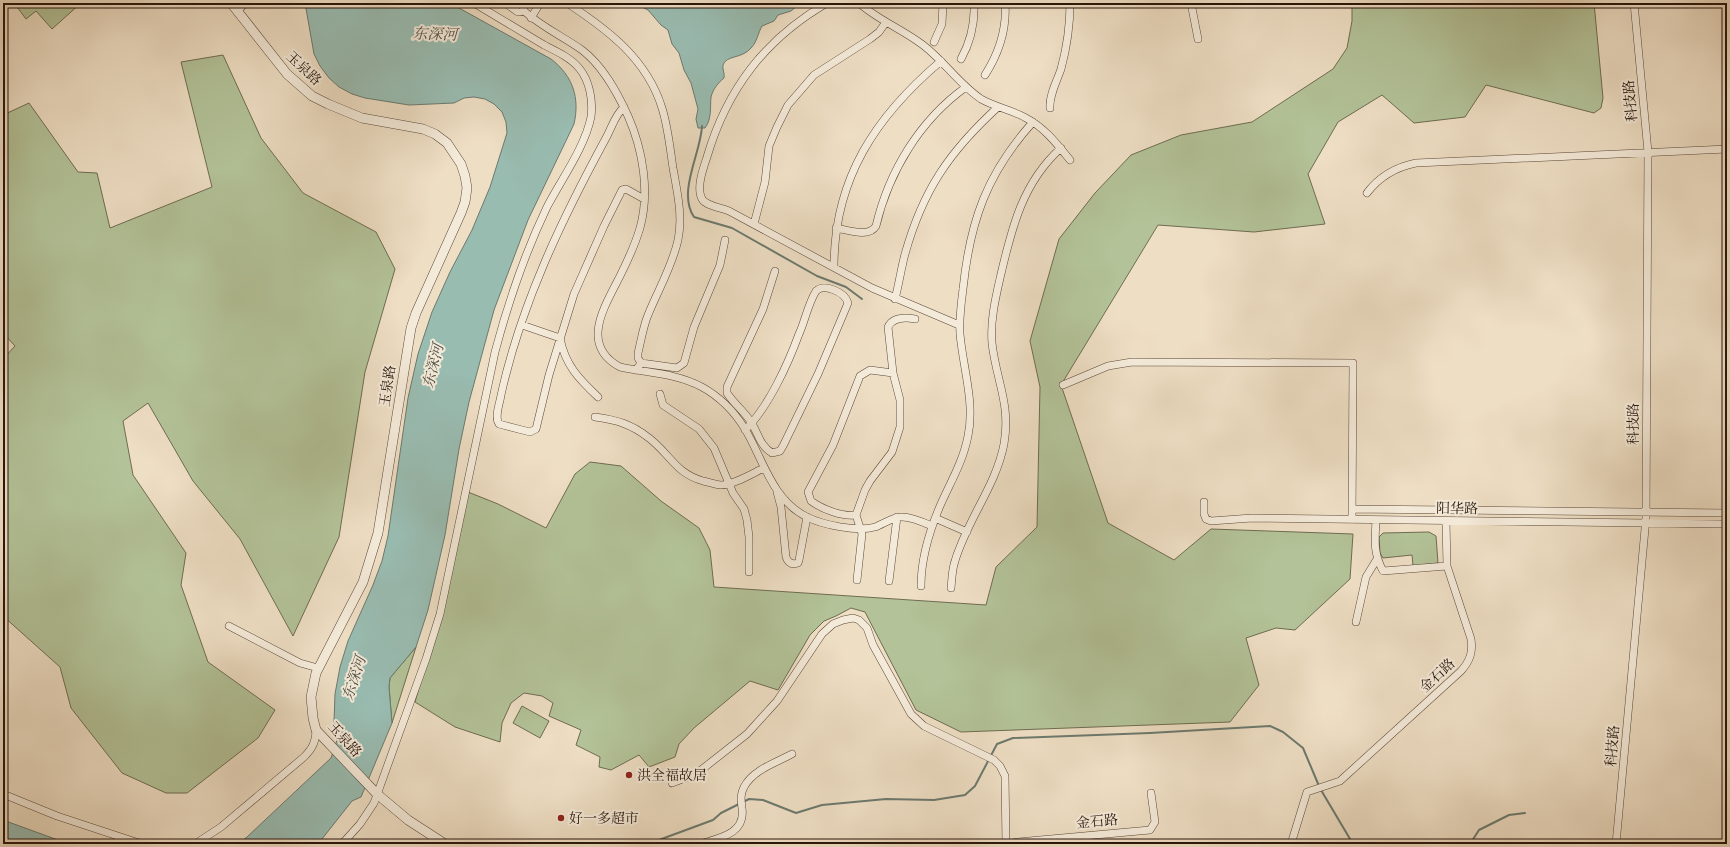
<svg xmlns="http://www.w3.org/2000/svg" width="1730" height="847" viewBox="0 0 1730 847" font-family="'EB Garamond','Noto Serif SC',serif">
<rect width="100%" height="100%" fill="#eedec4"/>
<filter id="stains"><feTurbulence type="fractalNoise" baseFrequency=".005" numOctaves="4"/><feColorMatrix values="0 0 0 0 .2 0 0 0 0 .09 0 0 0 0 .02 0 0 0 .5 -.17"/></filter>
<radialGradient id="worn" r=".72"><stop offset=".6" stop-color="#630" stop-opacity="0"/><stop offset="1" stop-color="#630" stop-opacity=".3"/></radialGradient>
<path fill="#b3c298" stroke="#6e6c51" d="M14,3H81L52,29L36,11L26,19Z
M1352,3H1594L1603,98L1601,108L1594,113L1486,85L1465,117L1414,123L1382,95L1338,122L1308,174L1325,224L1254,232L1158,225L1061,385L1108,523L1174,560L1211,529L1353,534L1350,579L1295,630L1276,628L1246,638L1259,685L1230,722L961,732L916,710L865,612L851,608L836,616L824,621L810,635L778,690L750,681L694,728L679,744L675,757L649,767L639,755L611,770L599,767L600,757L576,745L581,730L549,716L553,703L542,696L524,693L511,703L502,723L500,742L455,727L415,702L446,593L468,492L498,504L546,528L575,474L590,462L621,466L661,501L699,528L710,550L714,587L986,605L996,567L1037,527L1040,387L1030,341L1059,239L1095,193L1131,155L1181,135L1252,122L1333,69L1347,48L1352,21Z
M223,55L261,138L303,193L376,232L395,269L365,372L339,537L293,636L240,539L193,481L148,403L123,421L133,475L186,553L181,585L208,662L275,710L258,738L187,793H166L122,773L71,708L60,667L3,616V359L15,346L4,334L3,335V115L29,103L78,172L97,173L110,228L212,187L181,62Z
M1429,532L1436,536L1438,563L1413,566L1412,555L1383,558L1380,553L1379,537L1383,533Z
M416,647L392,723L389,687L390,678Z
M522,706L549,721L540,738L513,723Z"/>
<path fill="#99bcb1" stroke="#6c796e" d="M305,3H450L551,59C573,76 580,98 574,124L528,220L494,310L469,402L459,449L445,535L428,610L416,647L390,678L389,687L392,723L361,797L352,801L318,844H238L247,837L331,758L337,740L334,721L335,694L340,667L348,641L373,585L382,561L388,536L408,398L418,354L432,312L450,272L472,230L490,187L507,133L506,122L502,112L494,104L485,99L474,97L464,98L454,103L409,105L365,98L352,94L339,87L329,78L320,66L314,54Z
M634,3H800L791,11L778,15L774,21L762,26C758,33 757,42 751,48C742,59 726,55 723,65C722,69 725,73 724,78C718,83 713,89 711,97C710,107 712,119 705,128H698L696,119L698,109L691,83L684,70L679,53L672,44L668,30L661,25L648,10Z
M3,820L69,844H3Z"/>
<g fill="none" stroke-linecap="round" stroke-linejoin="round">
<path stroke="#6c796e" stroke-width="2" d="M702,126C701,153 677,192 694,217L732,228L817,276L846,287L862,299
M1321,790L1353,844
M555,842L567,844
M648,844L713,820L721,813L749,799L763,800L796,813L822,805L886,799L934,800L965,795L975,786L997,744L1013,738L1150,733L1270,726L1283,732L1303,748L1319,786
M1470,844L1479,830L1509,815L1525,813"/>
<defs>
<path id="minor" d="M505,3L518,12L524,11L523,4L521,3
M567,3C608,30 647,59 662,108C668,127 670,148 673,168C677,191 683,216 678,240C672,267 658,290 648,315C643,327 641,341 638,353V358L641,363L636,370
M827,3C765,39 727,89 707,157C703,169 696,188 702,199C706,206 722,208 729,211L872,288L959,325
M859,3C878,20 902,29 923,45C944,61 959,84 981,99C995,107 1012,110 1026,118C1045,128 1057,144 1070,160
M1191,3L1198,39
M524,11C542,27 562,36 582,50C603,66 617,92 628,116C643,150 650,192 640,228C635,245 628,260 620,276C605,306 579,345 620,367C648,373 676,373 702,387C720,397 734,411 745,429C763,459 772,500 807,517C823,525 857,532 875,527C883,524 891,518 900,517C910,516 923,522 932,526
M237,12L245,3
M531,18L540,3
M934,42L942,24L943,3
M961,59C971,41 975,24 974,3
M985,75C999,53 1007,29 1005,3
M624,107C615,115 612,127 606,138C562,219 521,304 501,395C500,403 494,417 499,424L530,432L536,429L549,375L574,294L604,226L622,190L626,189L644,199
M1050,108C1049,95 1057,81 1061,69C1067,47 1070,25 1070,3
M1367,193C1379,177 1396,167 1416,163L1727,149
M754,224L765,182L769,146L777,127L788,105L814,75L870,39L879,32L886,22
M836,228C848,230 869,238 876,226C889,171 920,120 966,87
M834,267C834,179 875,117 941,61
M895,299C899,284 901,269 905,254C923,190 949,152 998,107
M522,325L560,338C565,365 579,379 598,397
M641,363L677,368L684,363L694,327L720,265L725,240
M1063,385L1108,366L1132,362L1353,363L1352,520
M660,394L663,405L699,429L714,448L733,493L744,509L747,520L749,537V572
M595,417C617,420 631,424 649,438C670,454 675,473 703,481C709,482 716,485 721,485C734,485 753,473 764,468
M745,430C768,408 788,364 799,334C805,321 808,304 816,291C824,283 845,292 848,303L818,374L783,446L780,451L772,453C760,446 758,433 751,422C744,411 734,404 727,393V387L763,309L775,271
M777,492L781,507L786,557C788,563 792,565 798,563L799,560L807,517
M1204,502V514L1206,519L1211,521L1252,518L1727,524
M1352,509L1727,513
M856,515C842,517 822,509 811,501L808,492L833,445L860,376L870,370L893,373
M935,518L967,532
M1376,520C1375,541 1373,552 1383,571L1447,566
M857,580L862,534L856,515L865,490L870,481L892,452L900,427V400L893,373L888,327C893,317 904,317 915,319
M889,581L897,517
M921,586C921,558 929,532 940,506C950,483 963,462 968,436C975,402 963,368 960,334C959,319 961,304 963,289C970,221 987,173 1033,122
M951,588C952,579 952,569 955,561C967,520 996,486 1004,444C1011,404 996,380 992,343C990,320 996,296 1001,274C1012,227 1023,182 1061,148
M1356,622L1366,577L1377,559
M229,626L300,663L318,668
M672,783L696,774L747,734L777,701L822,634L833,624L843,620L853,618L859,620L867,628L873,645L911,714L924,726L994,760L1000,766L1005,776L1006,844
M3,794L57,816L142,844
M195,844L221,827L304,757C312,749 316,742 316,730
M342,844L360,824L374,803L426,659L440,614L495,352C508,303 525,253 547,207C561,180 585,147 591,117C593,101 590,81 579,68C571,58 556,51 544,45C521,31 497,17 474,3
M700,844C719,838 746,834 742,808C741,800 740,795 744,787C753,770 775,763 792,754
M1008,844L1018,842L1150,830L1155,822L1151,793
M1291,844L1307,792L1340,781L1461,671C1470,661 1473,652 1471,639L1447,566L1446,521
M1616,844L1646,518L1648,152L1634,3"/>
<path id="tertiary" d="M231,3L287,74L312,96L328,104L362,118L423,129L435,134L447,143L461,164L465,176L467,188L465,202L461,213L416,313L411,328L378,533L363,582L316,673L311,697L313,718L316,730L377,794L408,820L445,844"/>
</defs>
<use href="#minor" stroke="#5a4738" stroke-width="8"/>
<use href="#tertiary" stroke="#5a4738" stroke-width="10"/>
<use href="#minor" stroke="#f4ead9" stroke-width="7"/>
<use href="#tertiary" stroke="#f4ead9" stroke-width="9"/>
</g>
<g fill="#8f2418" stroke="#f4ead9" stroke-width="1.5">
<circle cx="629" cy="775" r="4"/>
<circle cx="561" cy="818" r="4"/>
</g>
<g text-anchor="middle" stroke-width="4" stroke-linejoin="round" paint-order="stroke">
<g font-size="14" fill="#28150a" stroke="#f4ead9">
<text transform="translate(304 68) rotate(43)" y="5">玉泉路</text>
<text transform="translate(1630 101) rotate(-95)" y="5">科技路</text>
<text transform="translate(387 386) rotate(-81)" y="5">玉泉路</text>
<text transform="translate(1633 424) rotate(-90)" y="5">科技路</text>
<text transform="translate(1457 508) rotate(1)" y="5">阳华路</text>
<text transform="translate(1437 675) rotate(-43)" y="5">金石路</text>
<text transform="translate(345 739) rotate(48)" y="5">玉泉路</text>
<text transform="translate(1612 746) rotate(-85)" y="5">科技路</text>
<text transform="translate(1097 821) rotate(-5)" y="5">金石路</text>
</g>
<g font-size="14" fill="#28150a" stroke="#f4ead9" text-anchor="start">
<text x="637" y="780">洪全福故居</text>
<text x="569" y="823">好一多超市</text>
</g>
<g font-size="15" font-style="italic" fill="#504f44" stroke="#f4ead9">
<text transform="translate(435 34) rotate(2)" y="5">东深河</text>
<text transform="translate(433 366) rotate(-76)" y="5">东深河</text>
<text transform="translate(354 678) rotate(-72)" y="5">东深河</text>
</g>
</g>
<rect width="1730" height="847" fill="none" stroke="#eedec4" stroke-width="16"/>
<rect x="4" y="4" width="1722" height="839" fill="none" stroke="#28150a" stroke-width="2"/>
<rect x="8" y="8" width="1714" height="831" fill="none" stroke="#28150a"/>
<rect width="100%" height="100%" filter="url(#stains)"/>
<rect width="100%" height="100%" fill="url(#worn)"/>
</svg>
